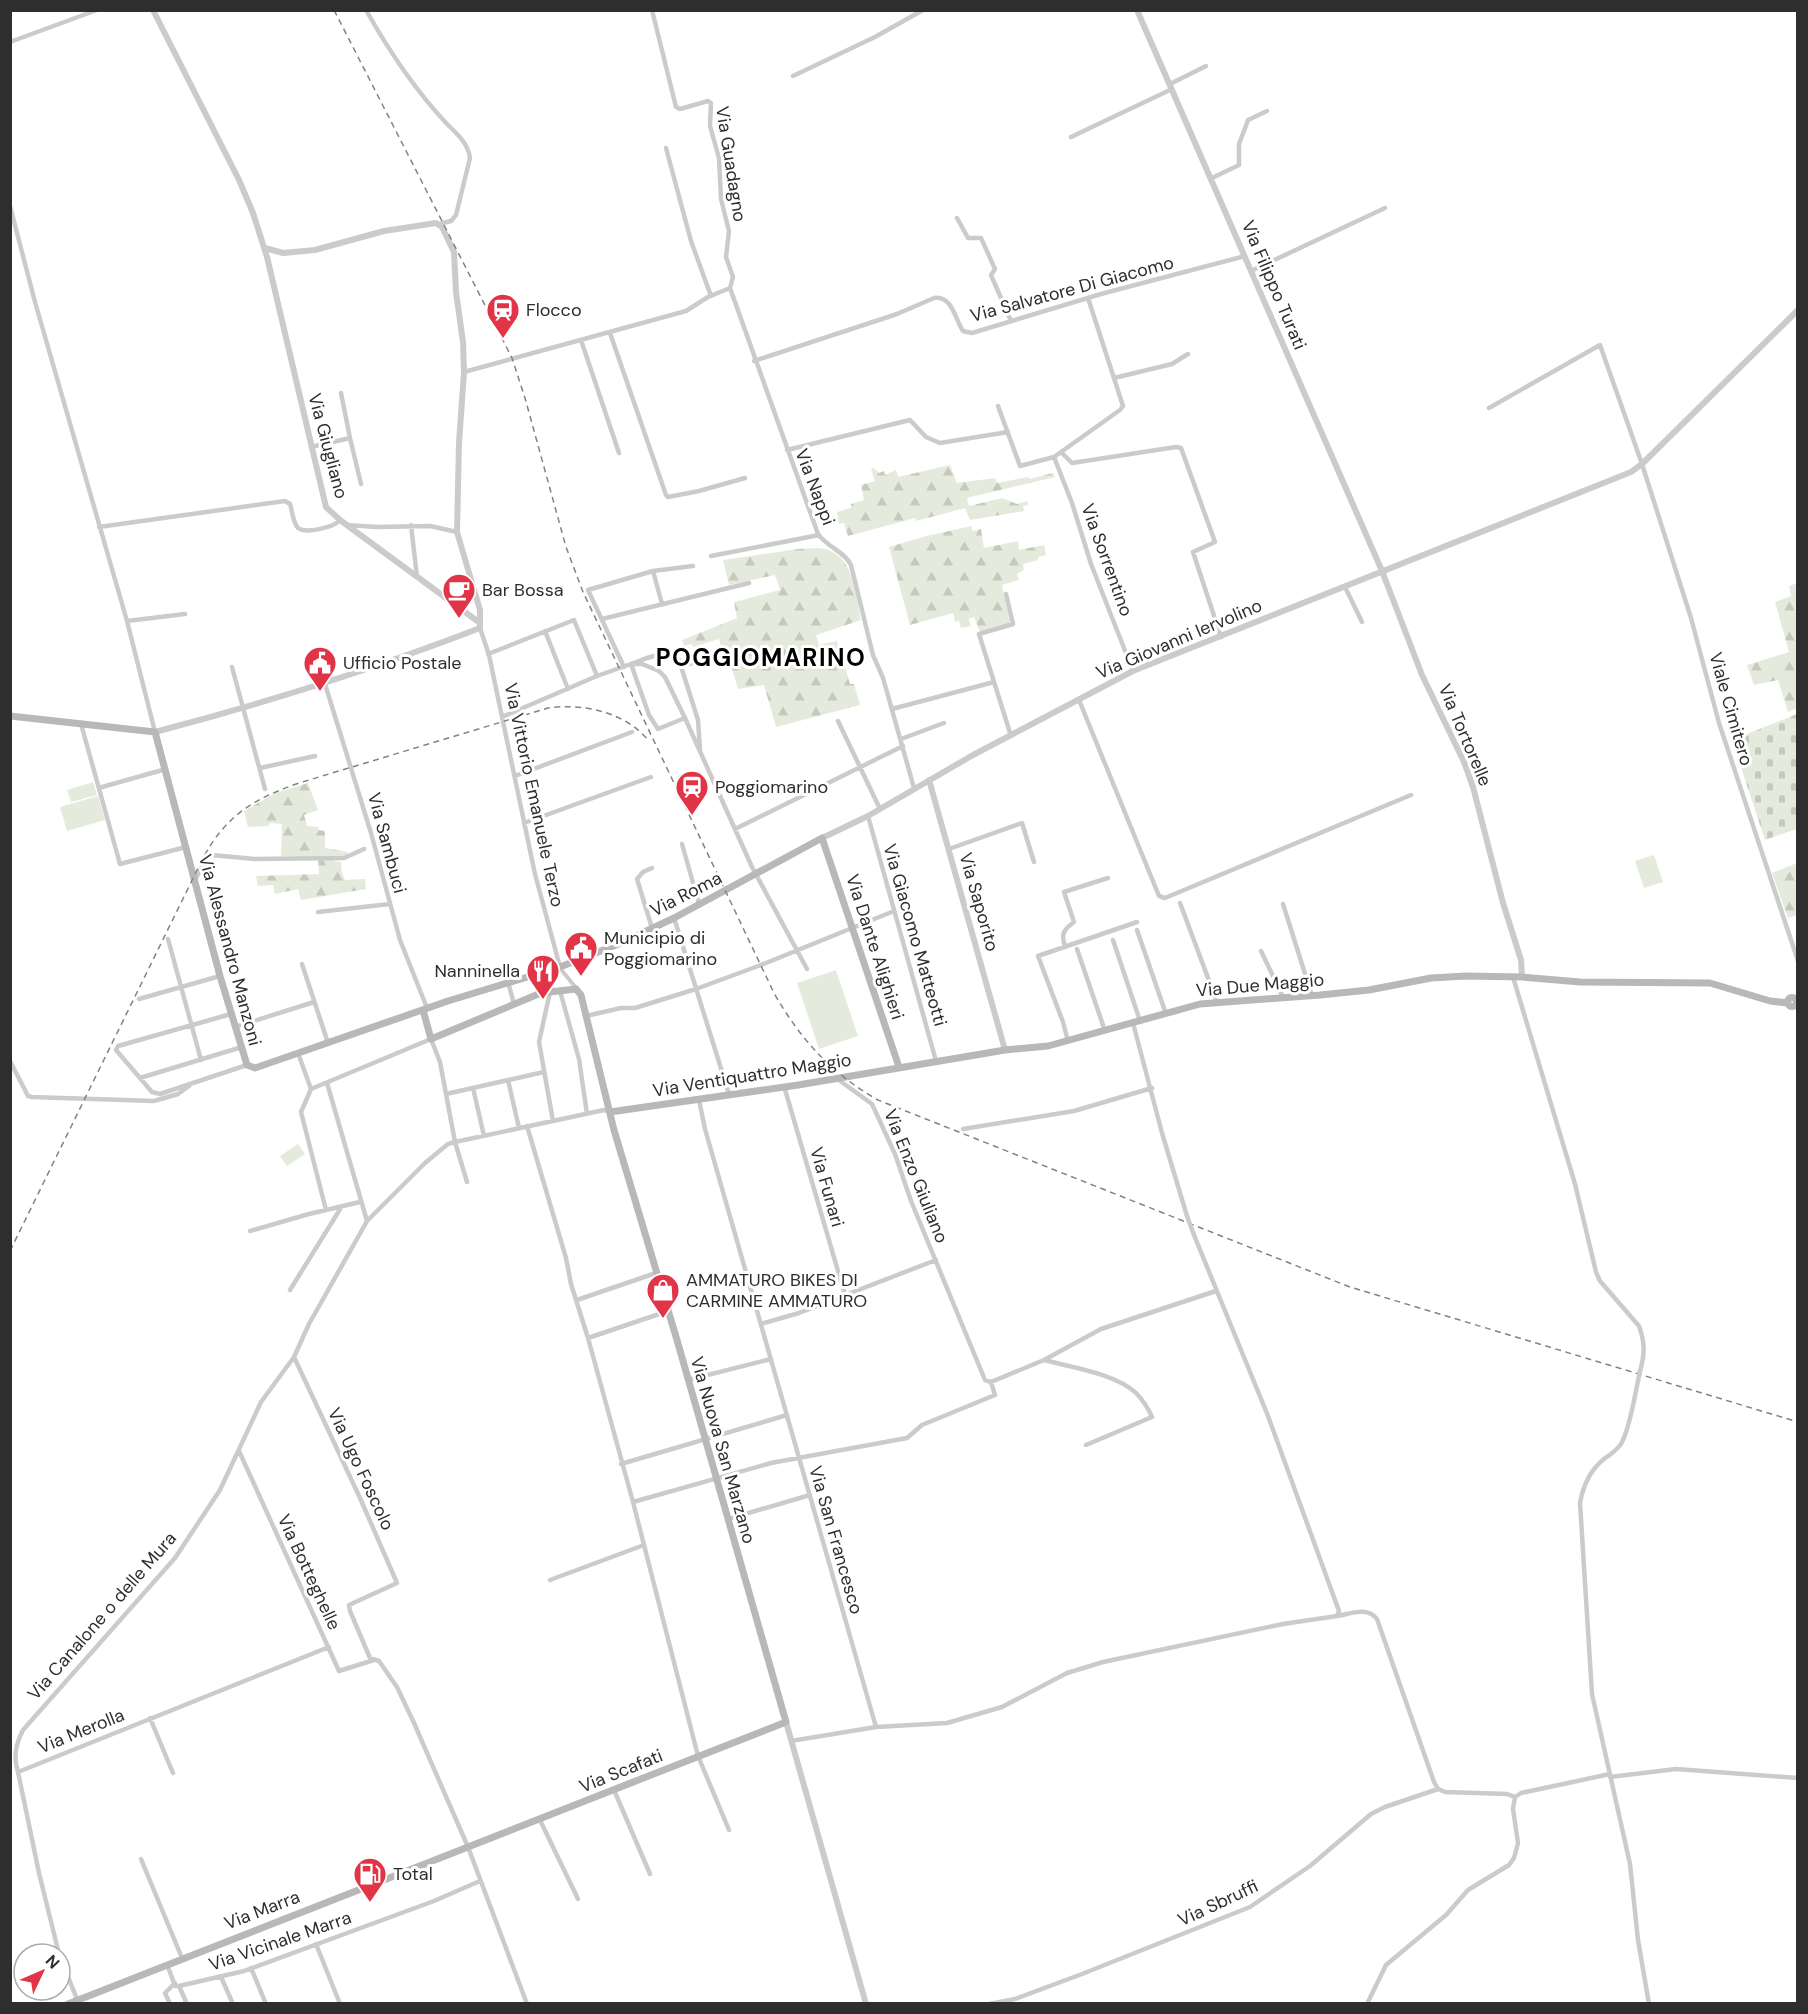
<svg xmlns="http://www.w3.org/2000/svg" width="1808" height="2014" viewBox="0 0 1808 2014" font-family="'DM Sans',sans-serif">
<defs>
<pattern id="forest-firs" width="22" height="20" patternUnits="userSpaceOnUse" patternTransform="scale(1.5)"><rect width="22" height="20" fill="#e5ebdc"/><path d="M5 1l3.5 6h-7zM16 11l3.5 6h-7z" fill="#c5cabd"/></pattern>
<pattern id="cemetery-stones" width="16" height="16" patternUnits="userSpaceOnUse" patternTransform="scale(1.5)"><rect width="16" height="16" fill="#e5ebdc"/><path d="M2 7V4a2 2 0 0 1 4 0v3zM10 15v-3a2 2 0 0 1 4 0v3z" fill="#c5cabd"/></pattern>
</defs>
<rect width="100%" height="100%" fill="#fff"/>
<path fill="#e5ebdc" d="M93,782L97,795L71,802L67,790Z
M98,796L105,820L67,831L60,807Z
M1654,855L1663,882L1644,888L1635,861Z
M836,970L858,1036L819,1049L797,983Z
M298,1144L305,1154L287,1166L280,1156Z"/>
<path fill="url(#forest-firs)" d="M950,465L957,483L995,478L997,483L1028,477L1030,479L1053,473L1055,477L967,498L969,506L1002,498L1017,504L1027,501L1028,505L1023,506L1024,511L970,520L965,508L916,521L915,518L848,536L844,523L839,524L837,512L851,508V504L864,500L861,485L875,481L871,469L874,468L879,473L884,471L885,475L896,470L898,477Z
M972,526V531L981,529L984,548L1018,541L1019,550L1044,545L1046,555L1038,557V560L1023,564L1024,570L1017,574L1019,580L1002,585L1010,623L980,632L974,617L969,619L971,626L961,628L959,621L955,622L953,613L910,625L889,547L926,536Z
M819,548C855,552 855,593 861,620L816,635L819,645L837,641L850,684H854L860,705L776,727L764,685L738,689L726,649L722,650L719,639L693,647L692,644L684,646L682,640L737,618L734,602L780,590L775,575L729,585L723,560L798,549Z
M1797,583V708L1788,712L1778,680L1754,685L1747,665L1789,652L1775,602L1791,596L1789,586Z
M308,783L318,810L304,815L307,826L319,827L318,830L325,831V848L348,852V856L335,857L334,861L341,862L342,873L345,880L365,879L366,889L301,900L298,889L275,894L273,885L258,886L256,876L319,874L318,858L281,856L282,824L270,823L268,826L248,827L244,811L275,793Z
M1797,863V915L1788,918L1772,873Z"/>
<path fill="url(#cemetery-stones)" d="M1797,714V829L1765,840L1732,740Z"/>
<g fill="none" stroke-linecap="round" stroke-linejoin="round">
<path stroke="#cbcbcb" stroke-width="4" d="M560,968L576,988"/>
<path stroke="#cbcbcb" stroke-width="4.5" d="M366,10C389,51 415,90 447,124C457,134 468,143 470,158L456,215L451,221L439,224
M652,10L676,107L680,109L708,101L711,103L710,126L719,158L721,199L729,231L726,257L733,277L730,288
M10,42L97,10
M793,76L875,37L923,10
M1170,84L1206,66
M1071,137L1172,89
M666,148L691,241L711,296
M1212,178L1239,165V144L1247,123L1248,120L1267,111
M10,206L35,302L127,621L155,732
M957,218L968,238H981L995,269L991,275L1011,321
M1251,271L1385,208
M730,288L818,534C827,547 844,551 851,565L873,655L883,678L914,788
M1088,298L1123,406L1120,410L1054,457L1072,503L1091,564L1133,671
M610,333L666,495L668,497L699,491L745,478
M581,340L619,453
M754,361L897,314L934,298C952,295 955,319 963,331L972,333L1101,294L1245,256
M464,372L686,311L708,297L730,288
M1114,378L1172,364L1188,354
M341,393L350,438
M998,406L1020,466L1054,457
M1489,408L1600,345L1642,464L1691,618L1719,723L1798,961
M311,447L350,438L361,484
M787,450L910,420L926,437L940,443L1008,432
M1062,453L1072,463L1176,447L1181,448L1215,542L1193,552L1221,637
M347,525L377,527L430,526L457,532
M411,525L417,577
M99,527L285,501L290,504C292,510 293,523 298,528C306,534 335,527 340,520
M711,556L819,535
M653,571L662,604
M1345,587L1362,622
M1006,594L1013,624L979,634L1011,736
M602,619L749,583
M127,621L185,614
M480,628L489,655L535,874L560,967
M545,631L568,689
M488,654L574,620L597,676
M682,666L724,654
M232,667L265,789
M624,667L588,590L653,571L693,566
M325,684L371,833L400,940L427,1008
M1079,700L1159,896L1165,898L1411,795
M892,709L994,682
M502,717L597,676L631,664H642L659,671L665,677L685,718L752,867L807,969
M685,718L658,729L649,715L631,664C646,659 665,648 679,660L698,720L700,749
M838,721L880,809
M81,724L120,864L186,847
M901,739L944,723
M260,768L315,756
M515,776L632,732
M102,787L166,769
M868,816L936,1061
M524,823L651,777
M735,829L903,746
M682,844L699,904
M949,849L1022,823L1034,862
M652,868L643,872L637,879L652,928
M195,880L207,858L211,855L255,859L344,858L364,849
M1180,903L1217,1002
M1283,904L1312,996
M318,912L390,904
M674,918L729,1094
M1137,930L1166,1014
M168,939L201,1060
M1113,940L1140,1021
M1065,947C1061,934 1063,930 1074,922L1064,892L1108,878
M1077,949L1105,1031
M1261,951L1283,997
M302,964L328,1043
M1513,977L1575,1184L1596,1272L1600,1281L1639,1326C1645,1342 1645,1354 1640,1371
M508,982L514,1004
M560,991L579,1059L587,1114
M550,992L539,1042L553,1121
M139,999L220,976
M231,1014L118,1046L116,1050L152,1092L160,1094L247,1065
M586,1016L621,1008H635L696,989L761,965L894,911
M1133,1023L1162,1133L1187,1216
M235,1027L314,1002
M1068,1041L1063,1022L1038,956L1137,922
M298,1053L311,1089
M10,1061L28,1096L32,1097L154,1101L178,1094L189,1086
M140,1078L242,1047
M836,1078L872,1104L895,1154L911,1201L985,1380L991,1382L1044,1360L1101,1329L1216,1291
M508,1080L519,1128
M327,1083L367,1221
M784,1086L845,1295
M473,1088L484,1136
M446,1094L544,1072
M699,1100L705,1129L876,1727
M527,1126L566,1258L571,1284L588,1338L633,1502L698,1756L729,1830
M963,1129L1074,1111L1152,1088
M467,1182L455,1142L448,1144L425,1163L367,1221L309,1324L294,1357L360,1498L397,1583L349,1605L350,1611L370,1658L379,1661L397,1687L414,1723L468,1847L527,2004
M326,1210L301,1112L311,1089L431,1039L440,1062L455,1142L604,1110L610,1112
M250,1231L309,1214L360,1202
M290,1290L342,1206
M577,1300L656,1273
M761,1324L799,1313L936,1260
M588,1338L668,1311
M1044,1360C1070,1367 1117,1374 1136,1393C1143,1400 1148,1408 1152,1417L1086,1445
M688,1380L771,1359
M1638,1381C1634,1399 1630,1428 1621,1444C1616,1451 1610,1455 1604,1459C1589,1471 1583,1486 1580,1503L1592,1694L1630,1864L1638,1940L1649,2004
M239,1451L339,1671L374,1660
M621,1464L787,1415
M633,1502L771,1463L907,1438L922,1425L995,1395L991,1382
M728,1519L810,1495
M550,1580L644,1545
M1337,1616C1350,1614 1367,1606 1377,1619L1434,1782L1438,1789L1445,1792L1507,1794L1515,1797
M150,1718L173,1773
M791,1741L876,1727L947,1723L1002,1707L1067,1673L1103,1662L1283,1624L1337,1616L1339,1611L1268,1416L1194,1235
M18,1772C13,1756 16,1744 23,1730L175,1558L220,1490L261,1402L294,1357
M1610,1777L1676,1769L1798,1778
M614,1790L650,1874
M540,1820L578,1899
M141,1859L182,1958
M316,1944L340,2004
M59,1954L39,1873L18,1772L329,1647
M60,1957L79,2004
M167,1964L175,1986H179L244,1971L434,1901L480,1881
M251,1968L266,2004
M221,1977L233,2004
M179,1986L187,2004
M170,2004L165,1993L175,1983
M989,2004L1015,1999L1082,1974L1250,1907L1310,1866L1371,1814L1385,1807L1438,1789
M1367,2004L1386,1965L1446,1915L1468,1890L1509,1865L1514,1858L1518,1843L1513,1809L1515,1797L1521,1793L1610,1774"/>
<path stroke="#cbcbcb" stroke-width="6" d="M153,10L239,180L253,213L267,257L326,507L340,520L480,623
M1137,10L1382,571L1422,675L1464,762L1473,787L1503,903L1521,960L1522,977
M155,732C265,703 374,669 480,628V610L457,532L459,443L464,372L463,342L456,292L454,252L442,227L436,223L384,231L315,250L283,253L265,248
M929,780L1005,1050
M822,838L868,816L973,755L1133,671L1631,472L1642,464L1798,310
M1796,999L1798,997
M786,1722L866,2004"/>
<path stroke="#b8b8b8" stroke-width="7" d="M10,716L155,732L220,976L247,1065L255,1068L448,1001L560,967L621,943L674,918L822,838L899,1067
M1787.5 1002a4.5 4.5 0 1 1 9 0a4.5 4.5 0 1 1-9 0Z
M610,1112L798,1085L1005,1050L1048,1046L1200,1004L1320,995L1369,990L1431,978L1466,976L1522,977L1580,982L1710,983L1770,1001L1788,1003
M68,2004L786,1722L677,1340L614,1130L581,995L576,989L541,993L431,1039L423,1010"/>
<path stroke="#838383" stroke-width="1.5" stroke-dasharray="6 4.5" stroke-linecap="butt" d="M334,10L512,358L525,398L566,547L583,592L774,993C800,1039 832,1074 878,1100L1350,1287L1798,1422
M10,1251L202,860C225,816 253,799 299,783L548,708C584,703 625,712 649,741"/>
<path stroke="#cbcbcb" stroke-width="4.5" d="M1187,1216L1194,1235
M1638,1381L1640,1371"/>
</g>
<defs>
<symbol id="station-pin" viewBox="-11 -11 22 30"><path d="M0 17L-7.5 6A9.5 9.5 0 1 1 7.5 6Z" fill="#e13447" stroke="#fff"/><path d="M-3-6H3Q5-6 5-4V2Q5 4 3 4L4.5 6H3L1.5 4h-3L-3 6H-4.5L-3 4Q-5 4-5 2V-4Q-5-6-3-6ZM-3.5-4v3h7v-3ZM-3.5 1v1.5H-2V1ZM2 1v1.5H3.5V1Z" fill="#fff"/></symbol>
<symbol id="cafe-pin" viewBox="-11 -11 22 30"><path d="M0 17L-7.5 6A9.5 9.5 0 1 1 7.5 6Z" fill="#e13447" stroke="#fff"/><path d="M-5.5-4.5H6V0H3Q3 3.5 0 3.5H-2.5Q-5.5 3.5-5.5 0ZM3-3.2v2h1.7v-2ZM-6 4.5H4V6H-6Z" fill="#fff"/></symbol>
<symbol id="civic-pin" viewBox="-11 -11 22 30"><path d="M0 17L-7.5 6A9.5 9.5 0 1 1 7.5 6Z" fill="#e13447" stroke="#fff"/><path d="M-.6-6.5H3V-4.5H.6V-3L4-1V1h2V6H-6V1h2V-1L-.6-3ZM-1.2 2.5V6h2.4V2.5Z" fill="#fff"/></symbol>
<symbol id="restaurant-pin" viewBox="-11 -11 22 30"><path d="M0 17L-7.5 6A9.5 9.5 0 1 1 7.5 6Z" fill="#e13447" stroke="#fff"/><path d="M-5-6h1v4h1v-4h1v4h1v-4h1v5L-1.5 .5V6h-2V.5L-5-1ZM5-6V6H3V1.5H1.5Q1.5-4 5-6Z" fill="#fff"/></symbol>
<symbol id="shop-pin" viewBox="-11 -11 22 30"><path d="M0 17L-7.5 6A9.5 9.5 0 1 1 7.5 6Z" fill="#e13447" stroke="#fff"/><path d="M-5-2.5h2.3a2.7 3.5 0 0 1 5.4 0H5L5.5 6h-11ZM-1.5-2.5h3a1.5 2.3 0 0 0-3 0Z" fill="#fff"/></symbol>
<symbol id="fuel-pin" viewBox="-11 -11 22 30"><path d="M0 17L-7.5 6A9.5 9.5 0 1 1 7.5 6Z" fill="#e13447" stroke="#fff"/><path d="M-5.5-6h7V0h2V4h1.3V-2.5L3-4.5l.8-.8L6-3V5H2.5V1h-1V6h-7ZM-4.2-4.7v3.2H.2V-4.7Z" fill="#fff"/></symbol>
</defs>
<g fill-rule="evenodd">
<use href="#station-pin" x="484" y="291" width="38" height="52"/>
<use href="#cafe-pin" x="440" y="571" width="38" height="52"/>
<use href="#civic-pin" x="301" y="644" width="38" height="52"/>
<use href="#station-pin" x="673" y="768" width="38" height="52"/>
<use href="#civic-pin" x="562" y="929" width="38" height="52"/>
<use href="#restaurant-pin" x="524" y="952" width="38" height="52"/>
<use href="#shop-pin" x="644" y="1271" width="38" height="52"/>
<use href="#fuel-pin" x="351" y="1855" width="38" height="52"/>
</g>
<g text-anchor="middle" stroke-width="6" stroke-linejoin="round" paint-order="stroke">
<g font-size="18" fill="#2e2e2e" stroke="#fff">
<text transform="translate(731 164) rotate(81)" y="6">Via Guadagno</text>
<text transform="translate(1274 285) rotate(67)" y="6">Via Filippo Turati</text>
<text transform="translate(1072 289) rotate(-15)" y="6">Via Salvatore Di Giacomo</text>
<text transform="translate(328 446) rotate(75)" y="6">Via Giugliano</text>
<text transform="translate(815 487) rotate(69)" y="6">Via Nappi</text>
<text transform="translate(1107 560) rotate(70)" y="6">Via Sorrentino</text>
<text transform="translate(1179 639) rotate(-23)" y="6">Via Giovanni Iervolino</text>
<text transform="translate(1731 709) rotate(74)" y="6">Viale Cimitero</text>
<text transform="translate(1465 735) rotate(67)" y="6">Via Tortorelle</text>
<text transform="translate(534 795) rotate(78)" y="6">Via Vittorio Emanuele Terzo</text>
<text transform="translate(387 843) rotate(75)" y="6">Via Sambuci</text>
<text transform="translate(686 894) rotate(-27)" y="6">Via Roma</text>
<text transform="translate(979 902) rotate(74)" y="6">Via Saporito</text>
<text transform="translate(915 935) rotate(74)" y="6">Via Giacomo Matteotti</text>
<text transform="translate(875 947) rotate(72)" y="6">Via Dante Alighieri</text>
<text transform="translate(230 950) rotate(75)" y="6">Via Alessandro Manzoni</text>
<text transform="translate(1260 985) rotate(-5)" y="6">Via Due Maggio</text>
<text transform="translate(752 1075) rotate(-9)" y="6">Via Ventiquattro Maggio</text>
<text transform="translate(916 1176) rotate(68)" y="6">Via Enzo Giuliano</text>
<text transform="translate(827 1187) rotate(74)" y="6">Via Funari</text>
<text transform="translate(723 1450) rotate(74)" y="6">Via Nuova San Marzano</text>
<text transform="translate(361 1469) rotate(65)" y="6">Via Ugo Foscolo</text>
<text transform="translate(836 1540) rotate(74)" y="6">Via San Francesco</text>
<text transform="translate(309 1572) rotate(65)" y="6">Via Botteghelle</text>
<text transform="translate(102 1616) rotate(-49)" y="6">Via Canalone o delle Mura</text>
<text transform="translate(81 1731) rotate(-22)" y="6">Via Merolla</text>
<text transform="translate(621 1771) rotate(-22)" y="6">Via Scafati</text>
<text transform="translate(1218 1903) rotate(-25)" y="6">Via Sbruffi</text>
<text transform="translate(262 1910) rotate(-21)" y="6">Via Marra</text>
<text transform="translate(280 1941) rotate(-19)" y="6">Via Vicinale Marra</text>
</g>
<g font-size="18" fill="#2e2e2e" stroke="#fff" text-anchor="start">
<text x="526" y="316">Flocco</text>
<text x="482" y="596">Bar Bossa</text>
<text x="343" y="669">Ufficio Postale</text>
<text x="715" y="793">Poggiomarino</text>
<text x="604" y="944">Municipio di<tspan x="604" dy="21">Poggiomarino</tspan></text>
<text x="520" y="977" text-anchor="end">Nanninella</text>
<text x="686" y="1286">AMMATURO BIKES DI<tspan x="686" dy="21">CARMINE AMMATURO</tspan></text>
<text x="393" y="1880">Total</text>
</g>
<g font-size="24" font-weight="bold" letter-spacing="1.5" fill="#000" stroke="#fff">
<text x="761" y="666">POGGIOMARINO</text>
</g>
</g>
<rect width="1808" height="2014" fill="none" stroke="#2e2e2e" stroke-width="24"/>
<g transform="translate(42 1972) rotate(46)"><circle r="28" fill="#ffffff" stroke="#ababab" stroke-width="1.5"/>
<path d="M0-4.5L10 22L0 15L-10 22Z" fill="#e13447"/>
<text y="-9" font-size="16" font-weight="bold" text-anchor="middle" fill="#2e2e2e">N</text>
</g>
</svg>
